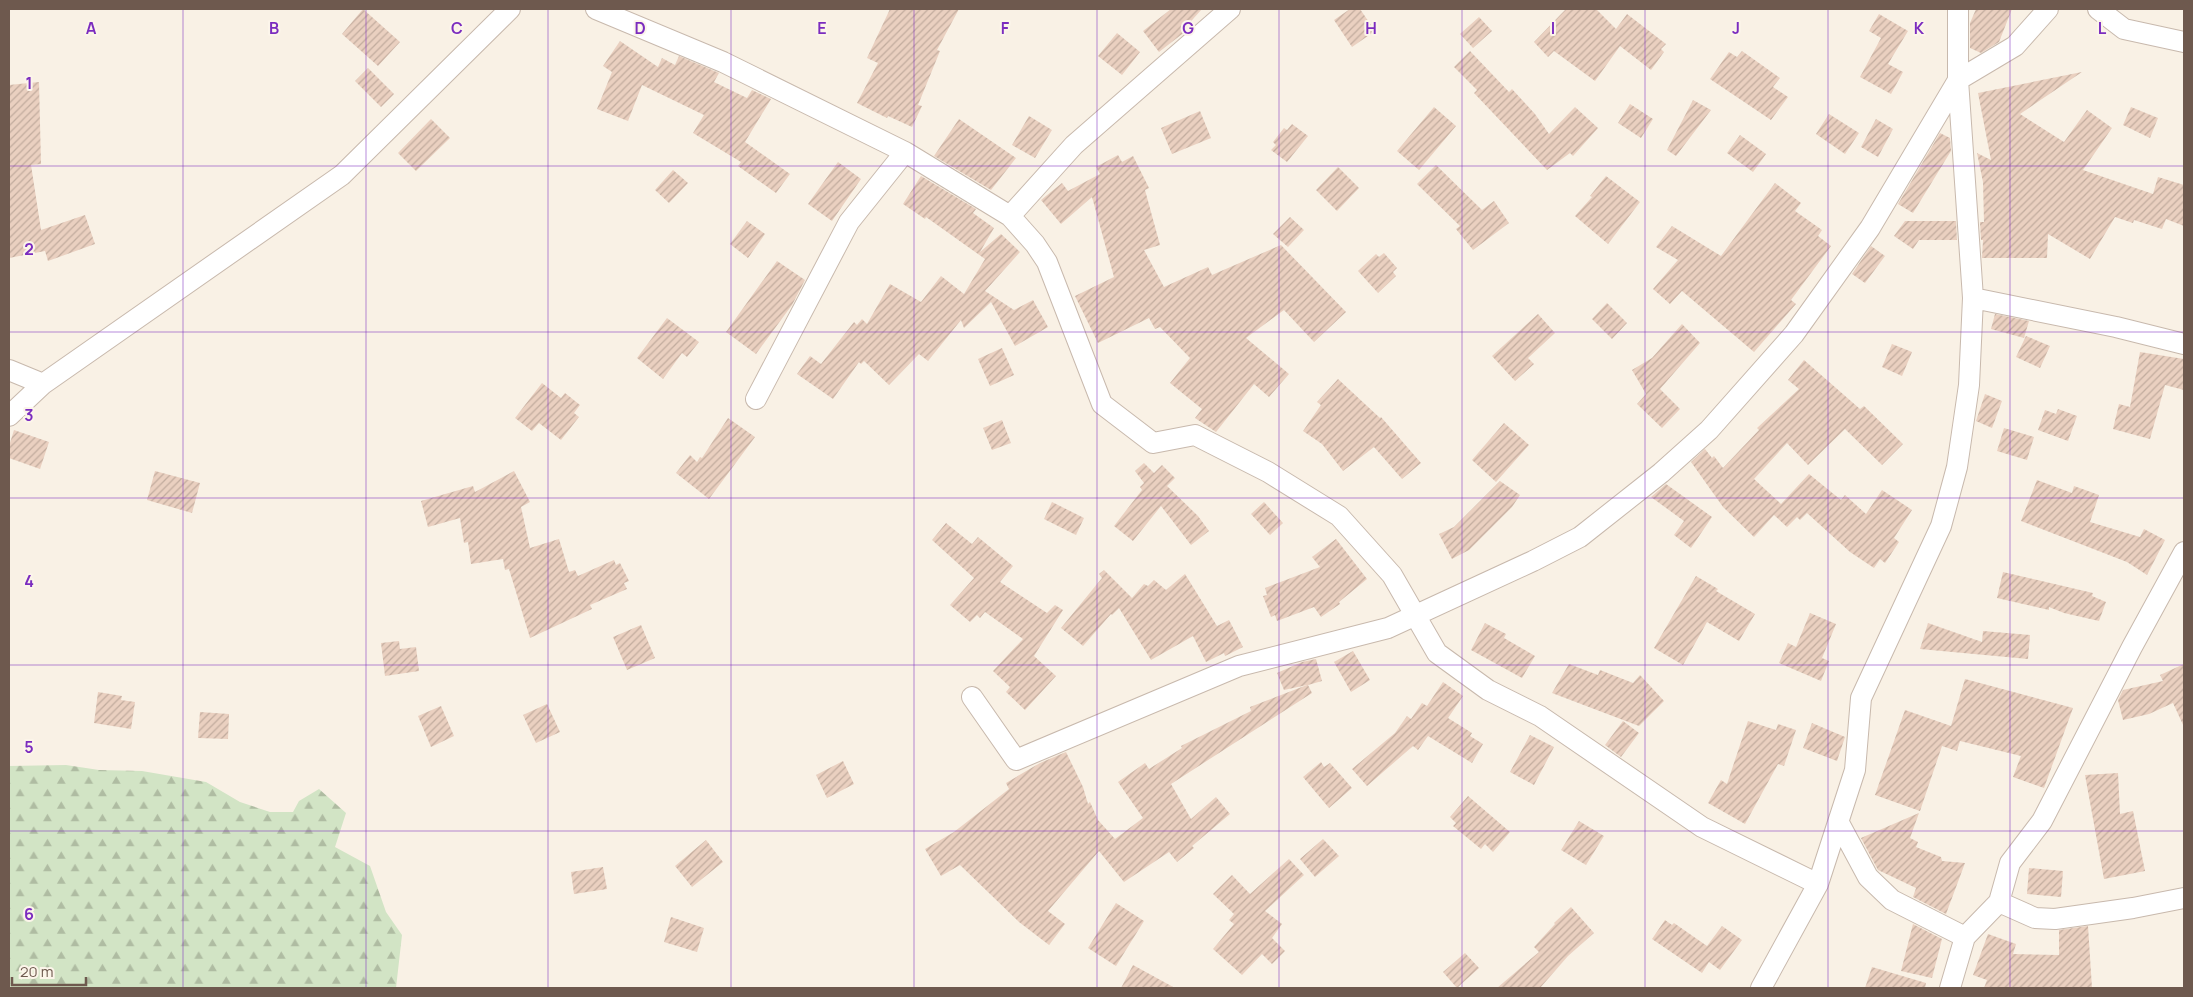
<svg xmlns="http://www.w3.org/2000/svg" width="2193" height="997" viewBox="0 0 2193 997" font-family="Manrope,sans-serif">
<defs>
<pattern id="forest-firs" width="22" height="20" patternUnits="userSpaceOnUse" patternTransform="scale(1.25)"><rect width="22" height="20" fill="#d2e4c5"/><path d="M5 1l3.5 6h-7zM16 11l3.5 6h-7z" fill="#afbca2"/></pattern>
<pattern id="building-hatch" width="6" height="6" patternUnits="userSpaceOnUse" patternTransform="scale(1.25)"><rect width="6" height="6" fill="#ead0c0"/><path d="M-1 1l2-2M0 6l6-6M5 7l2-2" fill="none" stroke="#c2ac9e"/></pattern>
</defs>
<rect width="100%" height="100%" fill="#f9f1e5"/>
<path fill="url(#forest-firs)" d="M66,765L99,770L142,771L206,782L240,802L270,812H293L299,801L319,789L346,813L335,847L370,866L386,912L402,935L396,988H9V766Z"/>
<path fill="url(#building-hatch)" d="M363,9L400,42L378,66L342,34Z
M890,9H959L937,50L940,51L918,105L922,106L912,127L888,116L887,118L857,103L878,63L867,58Z
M1171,9H1202L1185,28L1186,31L1159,52L1143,31Z
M1350,9H1360L1375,31L1352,47L1334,20Z
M1566,9H1596L1616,29L1627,14L1666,44L1661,49L1664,52L1651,70L1620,46L1595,81L1554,51L1548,57L1534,42Z
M1976,9H2012L1999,42L1981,53L1970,48V23Z
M1879,14L1908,31L1888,64L1903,72L1891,94L1860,77L1881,38L1869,31Z
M1479,17L1492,31L1473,48L1460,34Z
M1117,33L1140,52L1122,75L1098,56Z
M620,41L658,67L662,58L675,65L679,56L719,73L714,82L747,98L752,90L771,99L745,142L790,174L776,193L738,166L741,162L693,133L704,115L642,85L628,121L597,109L612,72L603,66Z
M1470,51L1509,92L1512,89L1535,114L1549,134L1575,107L1598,128L1573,156L1570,153L1547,170L1474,93L1477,90L1454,67Z
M1742,51L1780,78L1773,87L1788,97L1771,120L1710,79L1729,52L1737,57Z
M368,68L394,94L381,107L355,81Z
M2082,72L2020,114L2064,142L2087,110L2112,128L2083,170L2153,194L2158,177L2184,185V226L2166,219L2162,229L2134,220L2133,223L2115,217L2090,259L2048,234L2047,258H1982L1983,240H1981L1980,222H1984L1983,182L1977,153L1991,160L1978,93Z
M39,82L41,164L31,165L41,230L85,215L95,244L48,261L45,251L9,258V85Z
M1693,100L1711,110L1676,156L1667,150Z
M1630,104L1653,119L1641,138L1618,123Z
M1434,107L1456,126L1419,170L1397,151Z
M2131,107L2158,118L2150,138L2123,125Z
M1200,111L1211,138L1172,154L1161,128Z
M1829,114L1859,133L1845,154L1816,134Z
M1029,116L1052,130L1035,158L1012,145Z
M431,119L450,138L416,171L398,153Z
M959,119L1016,158L991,190L934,156Z
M1876,119L1893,129L1878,157L1861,147Z
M1292,124L1308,136L1287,162L1271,150L1276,145L1273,142L1284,128L1287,130Z
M1940,133L1950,138L1951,151L1913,213L1898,204Z
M1740,135L1766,154L1753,172L1727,153Z
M1118,155L1122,162L1133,156L1149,188L1145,190L1160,245L1144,250L1164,287L1208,267L1212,275L1281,245L1346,312L1314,342L1284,310L1246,338L1289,374L1269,397L1254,384L1216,432L1195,418L1202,409L1170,383L1190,358L1160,327L1155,329L1149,318L1098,343L1075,296L1114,277L1092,197L1061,224L1041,200L1062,183L1068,191L1100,174L1096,167Z
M838,162L861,179L832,221L808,204Z
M1436,165L1482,210L1494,201L1509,223L1473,250L1456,229L1460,226L1417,184Z
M1338,167L1359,188L1337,211L1316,190Z
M673,170L688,183L669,203L655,190Z
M921,176L976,209L973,213L994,228L980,252L1001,234L1020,252L985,291L1014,310L1033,300L1048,327L1015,346L991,302L964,328L961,320L928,361L919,354L889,385L864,361L861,364L859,362L833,399L797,374L810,356L821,364L854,322L857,325L862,319L867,324L890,284L921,302L941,276L964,294L985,259L926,217L925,219L903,204Z
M1606,176L1640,202L1608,244L1575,216L1592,197L1590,196Z
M1775,183L1801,203L1795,211L1822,230L1818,236L1831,246L1791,300L1796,304L1754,352L1682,291L1670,304L1653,289L1678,260L1656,247L1672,226L1721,256Z
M1290,217L1304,230L1288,247L1273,234Z
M747,221L765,234L748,258L730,244Z
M1905,221H1956L1957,240H1919L1913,249L1894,236Z
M1871,246L1885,256L1865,283L1852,274Z
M1384,253L1397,268L1393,272L1396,276L1378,293L1358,271L1376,254L1379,257Z
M777,261L805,280L792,305L756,354L726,332Z
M1607,303L1627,323L1612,339L1592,319Z
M1538,314L1555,333L1528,358L1534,364L1515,381L1492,356Z
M1995,314L2029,321L2024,338L1991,329Z
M667,318L699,342L687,357L682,353L663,379L637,358Z
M1682,324L1700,343L1660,389L1680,409L1662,428L1637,404L1646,394L1632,370L1652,358Z
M2026,336L2050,346L2040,368L2016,357Z
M1892,344L1912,352L1902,376L1882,367Z
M1002,348L1014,375L990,386L978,359Z
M2140,352L2184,359V390L2165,385L2150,439L2113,429L2119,404L2130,407Z
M1804,360L1860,409L1864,406L1903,444L1882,465L1845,429L1808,465L1787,443L1754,479L1781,504L1809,474L1841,500L1845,495L1866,514L1882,490L1912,510L1894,538L1899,542L1885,563L1880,559L1874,568L1850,552L1807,513L1800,520L1797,517L1787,527L1774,515L1754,537L1723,507L1691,462L1705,449L1712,458L1714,456L1723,468L1759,430L1757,428L1799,389L1788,380Z
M1338,379L1380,418L1381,417L1421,463L1402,479L1374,447L1343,471L1322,444L1303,431L1321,405L1317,402Z
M542,383L561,398L565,393L580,405L574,413L579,417L561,440L539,423L532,431L515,418Z
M1985,394L2002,401L1992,428L1976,421Z
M2058,409L2077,416L2068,441L2038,430L2045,410L2056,414Z
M728,418L755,437L709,499L676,473L690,455L697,462L700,457L702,458Z
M1002,420L1011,443L992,450L983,428Z
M1504,423L1529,445L1496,482L1472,460Z
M2004,428L2034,437L2027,460L1997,451Z
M14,430L49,442L40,469L9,458V446Z
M1144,463L1154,473L1162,465L1175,478L1167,486L1198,516L1209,531L1191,545L1161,506L1133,541L1114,526L1142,490L1140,487L1144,483L1135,471Z
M155,471L200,483L192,513L147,500Z
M514,471L530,502L521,507L530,548L559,539L569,572L575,570L578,576L614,560L616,565L620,563L629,581L624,583L627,589L590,605L592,609L530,638L509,569L505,570L503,559L471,564L468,542L464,543L460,518L428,527L421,501L473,486L475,492Z
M2037,480L2072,493L2074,486L2099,495L2090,522L2140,537L2144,529L2165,540L2147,575L2127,562L2021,521Z
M1500,481L1520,495L1512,507L1469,550L1452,559L1439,534L1454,527Z
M1666,484L1712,517L1691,548L1674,535L1684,521L1651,497Z
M1052,502L1084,518L1076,535L1044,519Z
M1264,502L1283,523L1270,535L1251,514Z
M946,523L972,544L978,537L1013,566L1000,582L1047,613L1055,605L1063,610L1034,656L1056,676L1025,710L1006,692L1010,687L993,671L1023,639L985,612L980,618L977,615L970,622L950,605L974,578L932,540Z
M1336,539L1367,579L1339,602L1340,604L1321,617L1314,607L1277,621L1275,615L1271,617L1263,596L1267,595L1265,588L1320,567L1312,557Z
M1104,570L1132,598L1144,584L1148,586L1154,580L1166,590L1185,574L1217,626L1229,620L1243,647L1225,656L1224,653L1206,662L1193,636L1151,660L1119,608L1112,615L1111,614L1083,646L1061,628L1102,578L1099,574Z
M2003,572L2093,593L2092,596L2106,602L2099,621L2064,613L2049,607V610L1997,598Z
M1696,576L1718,589L1716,591L1755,614L1739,641L1707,622L1683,665L1654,648Z
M1810,613L1836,624L1822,658L1829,661L1821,681L1779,663L1788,643L1796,647Z
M1485,623L1506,634L1504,638L1535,656L1522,678L1471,650Z
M1928,623L1982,642L1983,631L2030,635L2028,659L1920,649Z
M641,625L655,658L627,670L613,637Z
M399,641L400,649L416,647L419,671L385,676L381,643Z
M1353,651L1370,680L1351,692L1334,662Z
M1316,659L1322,681L1308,685L1312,693L1171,784L1191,819L1216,797L1230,814L1192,846L1194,848L1177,862L1169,852L1124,882L1099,851L1048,911L1065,924L1049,945L1019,922L960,865L941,876L925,849L954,832L1009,789L1006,783L1040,763L1066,752L1083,787L1088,804L1090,802L1098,820L1115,839L1143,818L1118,782L1145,763L1149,769L1182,748L1181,746L1251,711L1250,707L1307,685L1284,690L1277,673L1302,662Z
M1569,664L1598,675L1600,670L1633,683L1640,675L1664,701L1639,726L1552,693Z
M2184,664V727L2173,703L2149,714L2123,720L2118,700L2123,690L2163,681L2160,675Z
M1965,679L2073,708L2044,788L2013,777L2021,756L1960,741L1957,751L1942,746L1920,811L1875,795L1905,710L1951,726Z
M1443,682L1463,696L1448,718L1472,733L1470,736L1483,744L1472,763L1428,736L1418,750L1413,746L1367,786L1352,769L1395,733L1407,716L1411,719L1422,703L1427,706Z
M98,692L122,696L121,700L135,702L131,729L94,723Z
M547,704L560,732L536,743L523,715Z
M441,706L454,736L431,747L418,716Z
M200,712L229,714L228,739L198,738Z
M1623,721L1639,733L1621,757L1605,745Z
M1748,721L1776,730L1778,724L1796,730L1784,766L1778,764L1745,824L1708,803L1721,780L1727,784Z
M1812,723L1845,737L1837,761L1803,748Z
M1530,735L1554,747L1534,785L1510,772Z
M843,761L854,784L827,798L816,775Z
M1321,762L1324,767L1330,763L1352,788L1329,808L1303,777Z
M2118,773L2120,814L2133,811L2145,871L2104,879L2085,775Z
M1468,796L1510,832L1493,852L1485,844L1481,849L1453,826L1456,823L1450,817Z
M1919,813L1910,838L1918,842L1916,847L1941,857L1942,861L1965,863L1946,914L1913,897L1916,888L1878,870L1861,838Z
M1579,821L1604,836L1586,865L1561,850Z
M1323,839L1339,856L1315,877L1300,859Z
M706,840L723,862L692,887L675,866Z
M1289,859L1304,875L1265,911L1282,924L1272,938L1285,951L1272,964L1262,954L1242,975L1213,949L1234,924L1229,920L1234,914L1213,894L1232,875L1250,894Z
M603,867L607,889L574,894L571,872Z
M2029,868L2063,871L2061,897L2027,894Z
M1116,903L1144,921L1116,966L1088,948Z
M1571,907L1594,933L1568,956L1540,988H1497L1539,952L1534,947L1555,924L1554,923Z
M671,917L704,928L697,952L664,942Z
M1665,920L1672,925L1674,923L1707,946L1722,926L1742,940L1720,970L1709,962L1702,973L1652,939Z
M1913,924L1942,939L1932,978L1901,971Z
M2088,926L2092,988H1984L1987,980L1973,975L1988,934L2016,944L2013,954L2059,955V930Z
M1465,953L1479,968L1457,988L1443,972Z
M1133,965L1175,988H1121Z
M1872,967L1926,983L1925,988H1865Z"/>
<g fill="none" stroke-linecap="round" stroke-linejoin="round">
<defs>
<path id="minor" d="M596,9L723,62L905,152L1010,216L1035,244L1047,262L1102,404L1153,443L1195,435L1268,472L1339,516L1392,575L1437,653L1488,690L1540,716L1702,827L1818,884
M2098,9L2124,29L2184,42
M1010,216L1074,145L1230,9
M1973,298L2116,327L2184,344
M9,370L43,384
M756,399L849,222L905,152
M9,416L43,384L342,175L510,9
M972,697L1016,760L1239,666L1388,628L1533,561L1580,537L1661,473L1709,430L1794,334L1870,228L1958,80L2015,46L2048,9
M1839,823L1868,877L1892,900L1965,937
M1999,902L2035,918L2055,919L2133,908L2184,898
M1761,988L1818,884L1855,770L1861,698L1941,526L1957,467L1969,385L1973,298L1958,80V9
M1950,988L1965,937L1999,902L2010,863L2042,821L2132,647L2184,552"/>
</defs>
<use href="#minor" stroke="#c8b9ad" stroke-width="22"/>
<use href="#minor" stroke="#fff" stroke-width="20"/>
</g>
<path fill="none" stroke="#7b2cbf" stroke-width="1" stroke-opacity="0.55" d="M183,9V988M366,9V988M548,9V988M731,9V988M914,9V988M1097,9V988M1279,9V988M1462,9V988M1645,9V988M1828,9V988M2010,9V988M9,166H2184M9,332H2184M9,498H2184M9,665H2184M9,831H2184"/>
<g font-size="16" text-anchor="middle" font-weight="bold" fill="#7b2cbf" stroke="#fcf5ea" stroke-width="4" stroke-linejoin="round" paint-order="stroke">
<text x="91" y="34">A</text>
<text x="274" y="34">B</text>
<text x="457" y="34">C</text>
<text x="640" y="34">D</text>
<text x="822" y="34">E</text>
<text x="1005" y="34">F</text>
<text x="1188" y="34">G</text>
<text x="1371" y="34">H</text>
<text x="1553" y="34">I</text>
<text x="1736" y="34">J</text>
<text x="1919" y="34">K</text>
<text x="2102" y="34">L</text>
<text x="29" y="89">1</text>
<text x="29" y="255">2</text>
<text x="29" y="421">3</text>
<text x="29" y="587">4</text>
<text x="29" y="753">5</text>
<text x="29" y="920">6</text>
</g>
<rect width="2193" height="997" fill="none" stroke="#6e594e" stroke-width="20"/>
<path d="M12 977v8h74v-8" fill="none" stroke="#6e594e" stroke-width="2.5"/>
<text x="20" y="977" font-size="15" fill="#6e594e" stroke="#fcf5ea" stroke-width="4" paint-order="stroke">20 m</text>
</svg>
